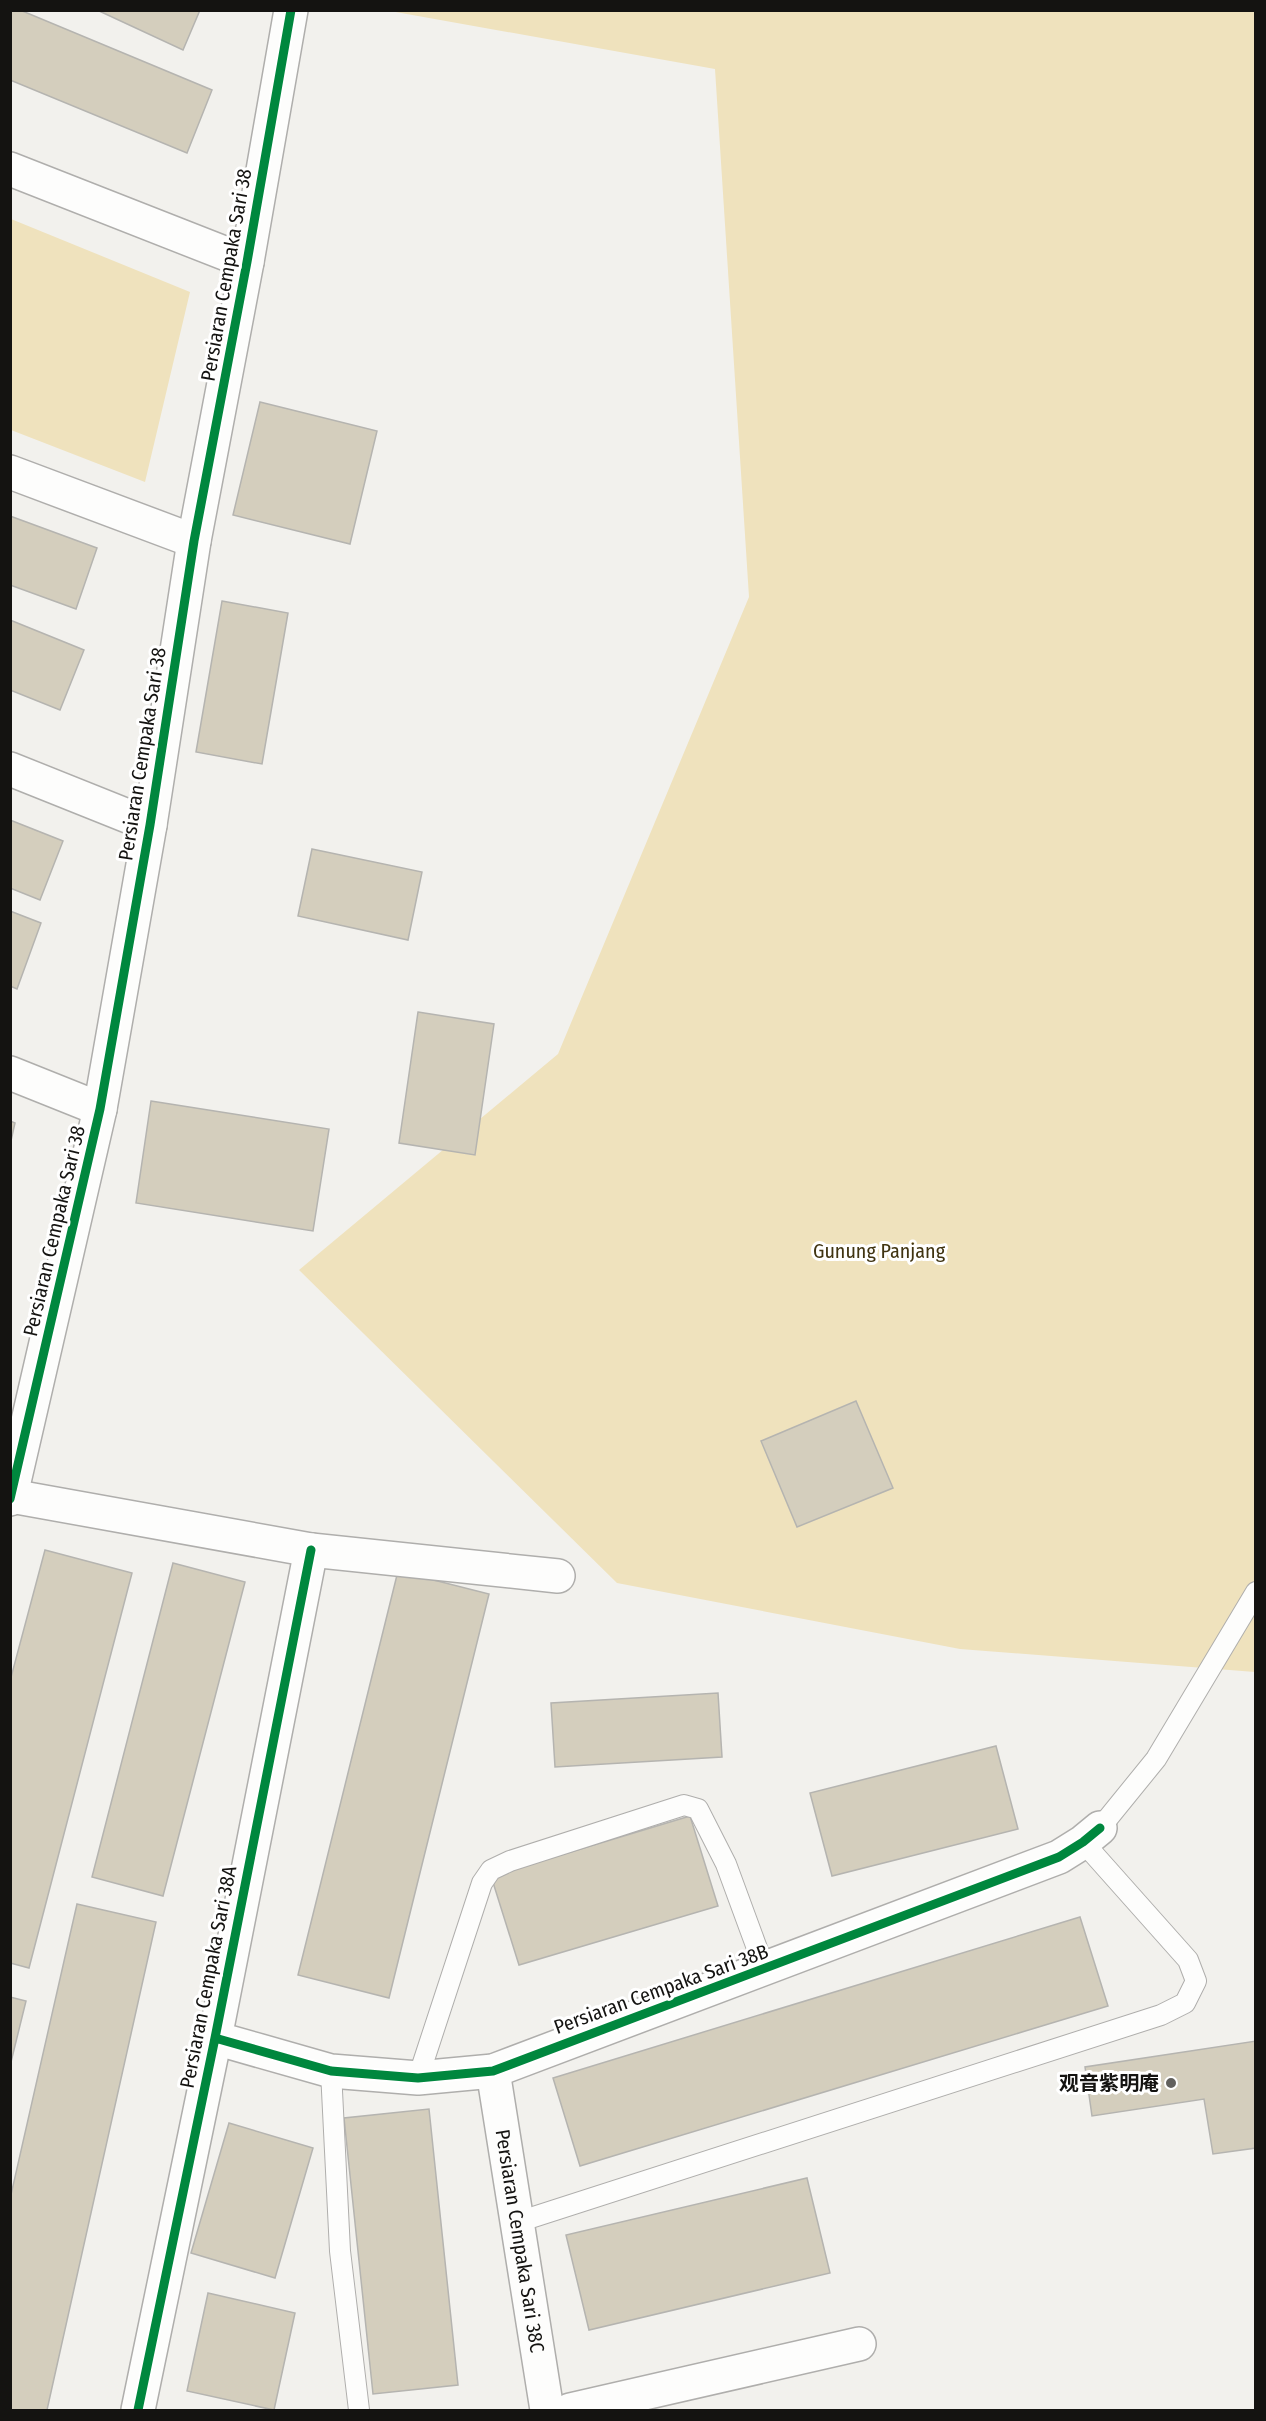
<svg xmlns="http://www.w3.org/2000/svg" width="1266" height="2421" viewBox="0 0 1266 2421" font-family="'Fira Sans Condensed','Noto Sans SC',sans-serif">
<rect width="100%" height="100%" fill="#f2f1ed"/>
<path fill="#efe2bd" d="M390,11H1255V1672L960,1649L617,1583L299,1270L558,1054L749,597L715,69Z
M11,219L190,292L145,482L11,430Z"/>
<path fill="#d4cebd" stroke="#b5b4b0" stroke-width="1.5" d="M10,10H20L212,90L187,153L10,80Z
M97,10H200L183,50Z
M260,402L377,431L350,544L233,515Z
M10,516L97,548L76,609L10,585Z
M222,601L288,613L262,764L196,752Z
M10,620L84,650L60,710L10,690Z
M10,820L63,841L40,900L10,888Z
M312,849L422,872L408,940L298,916Z
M10,911L41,923L17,989L10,986Z
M418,1012L494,1024L475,1155L399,1143Z
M151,1101L329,1129L313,1231L136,1203Z
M10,1121L15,1123L10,1145Z
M856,1401L893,1488L797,1527L761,1441Z
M45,1550L132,1573L29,1968L10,1963V1681Z
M173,1563L245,1582L163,1896L92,1877Z
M398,1571L489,1594L389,1998L298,1975Z
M718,1693L722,1757L555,1767L551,1703Z
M996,1746L1018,1829L832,1876L810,1793Z
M690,1816L718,1906L519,1965L491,1876Z
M77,1904L156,1922L47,2410H10V2199Z
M1080,1917L1108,2006L580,2166L553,2078Z
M10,1997L26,2001L10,2066Z
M1256,2041V2148L1213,2154L1204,2099L1092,2116L1085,2067Z
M429,2109L458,2385L373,2394L344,2118Z
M229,2123L313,2148L275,2278L191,2253Z
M807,2178L830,2273L589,2330L566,2235Z
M208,2293L295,2313L274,2410L187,2391Z"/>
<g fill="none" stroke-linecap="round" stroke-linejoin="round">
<defs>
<path id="lane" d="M1100,1828L1156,1759L1256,1592
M331,2071L340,2251L359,2410
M418,2078L482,1883L491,1870L510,1861L684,1805L698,1809L726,1864L765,1970
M518,2222L1161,2015L1185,2003L1196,1981L1188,1960L1083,1842"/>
<g id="street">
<path d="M10,169L247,262"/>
<path d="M10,472L194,541"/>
<path d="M10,769L150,825"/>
<path d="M10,1073L100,1109"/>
<path d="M11,1496L311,1550L558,1576"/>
<path d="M10,1499L100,1109L150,825L194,541L247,262L291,10"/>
<path d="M215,2038L331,2071L418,2078L493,2071L1059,1857L1083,1842L1100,1828"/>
<path id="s1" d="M493,2071L547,2410"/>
<path d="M138,2410L215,2038L311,1550"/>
<path d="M570,2410L859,2344"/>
</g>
</defs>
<use href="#lane" stroke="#afaeac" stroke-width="22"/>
<use href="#street" stroke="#afaeac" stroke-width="36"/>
<use href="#lane" stroke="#fdfdfc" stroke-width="20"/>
<use href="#street" stroke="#fdfdfc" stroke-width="33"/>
<defs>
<path id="cycleway" d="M10,1499L100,1109L150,825L194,541L247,262L291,10
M215,2038L331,2071L418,2078L493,2071L1059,1857L1083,1842L1100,1828
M138,2410L215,2038L311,1550"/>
</defs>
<use href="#cycleway" stroke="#fff" stroke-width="13"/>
<use href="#cycleway" stroke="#00873e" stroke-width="9"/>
</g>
<circle fill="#62615e" stroke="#fff" stroke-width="2" cx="1171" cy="2083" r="6"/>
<g text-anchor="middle" stroke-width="6" stroke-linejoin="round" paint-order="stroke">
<g font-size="20" fill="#141311" stroke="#fff">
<text transform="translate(226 275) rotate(-80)" y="7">Persiaran Cempaka Sari 38</text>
<text transform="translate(142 754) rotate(-81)" y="7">Persiaran Cempaka Sari 38</text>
<text transform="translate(54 1231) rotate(-77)" y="7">Persiaran Cempaka Sari 38</text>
<text transform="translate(208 1977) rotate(-79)" y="7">Persiaran Cempaka Sari 38A</text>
<text transform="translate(661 1989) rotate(-20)" y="7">Persiaran Cempaka Sari 38B</text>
<text dy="7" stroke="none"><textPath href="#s1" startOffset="172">Persiaran Cempaka Sari 38C</textPath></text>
</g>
<g font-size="20" fill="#403411" stroke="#fff">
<text x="879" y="1258">Gunung Panjang</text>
</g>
<g font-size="20" font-weight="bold" fill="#141311" stroke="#fff" text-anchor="end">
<text x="1159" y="2090">观音紫明庵</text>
</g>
</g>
<rect width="1266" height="2421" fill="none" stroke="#141311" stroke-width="24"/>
</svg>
